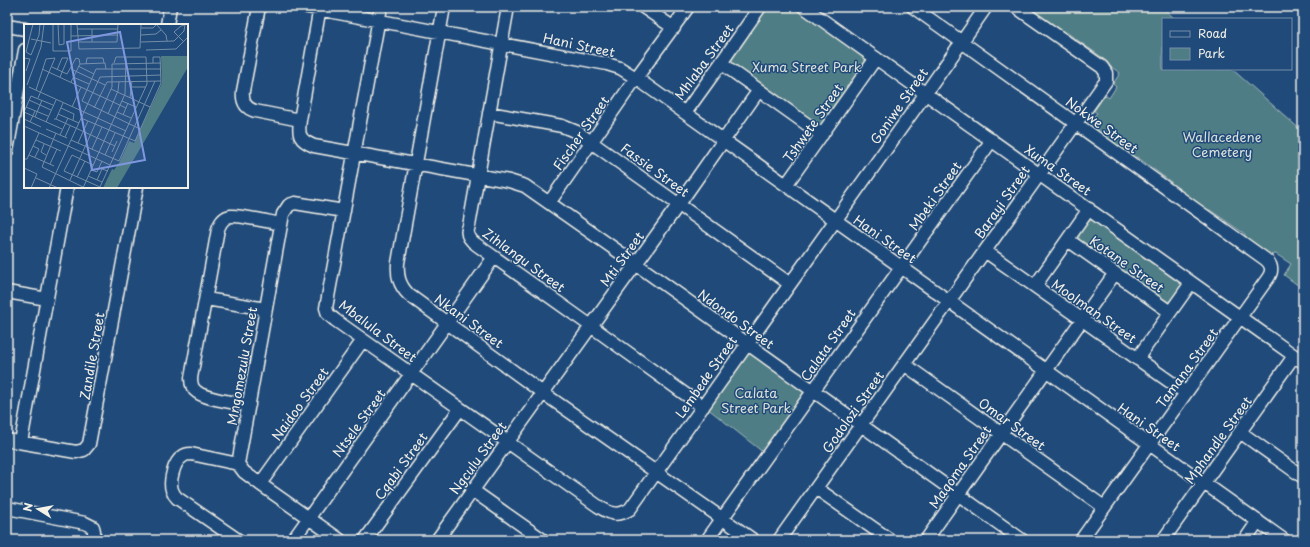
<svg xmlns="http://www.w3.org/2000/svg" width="1310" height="547" viewBox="0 0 1310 547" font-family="'Playpen Sans',sans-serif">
<rect width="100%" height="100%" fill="#1f4a7a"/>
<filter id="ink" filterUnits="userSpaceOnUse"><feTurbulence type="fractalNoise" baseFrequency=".025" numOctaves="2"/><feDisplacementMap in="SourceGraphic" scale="8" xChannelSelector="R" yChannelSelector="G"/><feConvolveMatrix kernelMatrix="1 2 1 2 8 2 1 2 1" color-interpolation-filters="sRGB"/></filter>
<g filter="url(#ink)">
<path fill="#4f7d86" stroke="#a2b7b7" d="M766,7H797L863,54L865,57V64L821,125L819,126L733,66L732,60L734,53Z
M1027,7H1162L1175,19H1163V69H1232L1303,132V289L1284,275L1291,264L1276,254L1270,255L1245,238V234L1210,210H1207L1172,186L1171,182L1137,157L1133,158L1098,133V129L1094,127L1096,123L1093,117L1097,113L1094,111L1105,95L1109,98L1116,87L1113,84L1120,73L1101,60L1100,56L1066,32H1062Z
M1092,220H1095L1182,282L1183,285L1172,303H1165L1080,242C1076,234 1083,223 1092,220Z
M747,354H753L803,390V396L764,453L707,408Z"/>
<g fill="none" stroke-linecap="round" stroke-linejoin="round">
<defs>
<path id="street" d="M259,7L243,91C242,101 245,108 255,111L300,120
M307,7L607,64L620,68L636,78L1284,540
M320,7L300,120C298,135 299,140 314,146L509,181L525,186L636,264L1022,540
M381,7L326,308L328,314L335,320L598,506C610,514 618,517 630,509L926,93L986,7
M444,7L398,263C397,276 399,285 409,295L543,393L753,540
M508,7L469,226C465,234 470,240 477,245L591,326L703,407
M643,7L674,28
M804,7L1303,362
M913,7L1265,259C1272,264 1273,271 1268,278L1081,540
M167,25L170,7
M7,26L25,29
M721,63L822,135
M489,113L562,126L577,132L790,284
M685,113L721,63L760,7
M7,151L25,50
M786,185L876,58
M549,203L636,78L688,7
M1068,240L1170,312
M985,251L1186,393
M1035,286L1089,209
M7,292L47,299
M206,299L266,309
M1137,359L1191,283
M904,364L1104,507
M249,405C237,403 205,399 197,392C192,389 191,384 191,378L218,229C220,223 224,217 231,216C240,215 270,222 281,224
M1240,432L1303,477
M7,440L76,452L84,450L89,444L137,187
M21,442L67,187
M260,484L363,340
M816,488L890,540
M472,490L543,540
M7,508L85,523L93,527L94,531V540
M238,540L177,498C175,496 173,493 172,490C169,481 174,462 182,457C184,455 188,454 191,454L238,464
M293,540L494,257
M340,540L260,484L244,472L238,464L283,214L289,205L295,203L344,211
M365,540L460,409
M437,540L679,204L759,90
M707,540L992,140
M779,540L1106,81V73L1102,67L1016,7
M926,540L1115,273
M1163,540L1294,356
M1245,540L1258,521"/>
</defs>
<use href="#street" stroke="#f4f1e8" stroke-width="15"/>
<use href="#street" stroke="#1f4a7a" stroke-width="12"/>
</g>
</g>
<g text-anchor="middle" stroke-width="3" stroke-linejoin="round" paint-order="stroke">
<g font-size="13" fill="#f4f1e8" stroke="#1f4a7a">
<text transform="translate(579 45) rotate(12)" y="5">Hani Street</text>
<text transform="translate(704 62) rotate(-54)" y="5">Mhlaba Street</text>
<text transform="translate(899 106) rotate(-55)" y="5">Goniwe Street</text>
<text transform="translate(813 123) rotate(-55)" y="5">Tshwete Street</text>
<text transform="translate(1102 125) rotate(36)" y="5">Nokwe Street</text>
<text transform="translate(581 133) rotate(-55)" y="5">Fischer Street</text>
<text transform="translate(655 170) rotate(36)" y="5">Fassie Street</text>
<text transform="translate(1058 170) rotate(35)" y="5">Xuma Street</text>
<text transform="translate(935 196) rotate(-55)" y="5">Mbeki Street</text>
<text transform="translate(1002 202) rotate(-55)" y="5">Barayi Street</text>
<text transform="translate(885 239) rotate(35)" y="5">Hani Street</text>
<text transform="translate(622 259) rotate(-54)" y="5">Mti Street</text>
<text transform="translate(524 260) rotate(36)" y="5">Zihlangu Street</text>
<text transform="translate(1127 264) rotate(35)" y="5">Kotane Street</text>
<text transform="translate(1094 311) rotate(35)" y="5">Moolman Street</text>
<text transform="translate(736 319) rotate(36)" y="5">Ndondo Street</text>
<text transform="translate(469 321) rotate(36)" y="5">Nkani Street</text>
<text transform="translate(378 331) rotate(37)" y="5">Mbalula Street</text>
<text transform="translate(828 345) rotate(-55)" y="5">Calata Street</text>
<text transform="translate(92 356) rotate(-80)" y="5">Zandile Street</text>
<text transform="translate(242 366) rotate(-80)" y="5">Mngomezulu Street</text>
<text transform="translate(1187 368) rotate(-54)" y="5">Tamana Street</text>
<text transform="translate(706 377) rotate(-55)" y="5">Lembede Street</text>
<text transform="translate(300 404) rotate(-54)" y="5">Naidoo Street</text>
<text transform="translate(853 412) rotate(-55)" y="5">Godolozi Street</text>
<text transform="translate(359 423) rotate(-54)" y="5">Ntsele Street</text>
<text transform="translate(1012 424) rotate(36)" y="5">Omar Street</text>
<text transform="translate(1149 427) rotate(35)" y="5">Hani Street</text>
<text transform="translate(1218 440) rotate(-54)" y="5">Mphandle Street</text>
<text transform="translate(478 458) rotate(-54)" y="5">Ngculu Street</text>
<text transform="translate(401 466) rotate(-54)" y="5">Cqabi Street</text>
<text transform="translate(960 467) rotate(-55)" y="5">Maqoma Street</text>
</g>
<g font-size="13" fill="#dbe0d9" stroke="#1f4a7a">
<text x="807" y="72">Xuma Street Park</text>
<text x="1222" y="142">Wallacedene<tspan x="1222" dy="15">Cemetery</tspan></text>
<text x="756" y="398">Calata<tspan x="756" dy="15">Street Park</tspan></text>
</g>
</g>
<g transform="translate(24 24)">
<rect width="164" height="164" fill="#1f4a7a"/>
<path d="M137,32H164V43L93,164H79L88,145L90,146L95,139L105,117L110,119L138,59Z" fill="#4f7d86"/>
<path fill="none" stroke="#748da6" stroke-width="1" d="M9,0L2,28L7,31L15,11L16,0M29,0V27H47V0M34,0L35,21L40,20V0M53,0L55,25L116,24L117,0M132,0L142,11L143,17M117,4H129L132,1M53,5H94M68,5V18M117,11L132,10L137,6M47,12L94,11M7,15L27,19M54,18H93L94,0M117,18L150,17L160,7L161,0M160,18L150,8L157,2L161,1M122,26L152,25L164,13M0,34L6,35L2,47M62,40L63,34H79L80,39M54,42L70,50M28,43L43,50L52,34L55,35L56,40M18,45L102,84M47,45L81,61M33,46L38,34H44L36,53M49,53L65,60M47,58L56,40L81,39L82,45M3,61L17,23L20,0M5,63L102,107M108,63H122M87,65L126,83M12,66L22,35L31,34L14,74M106,74L108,57M5,76L27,86M98,77L112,83M2,83L24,92M48,83L57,63M37,84L50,90L49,96M70,84L83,58L137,57M0,88L38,105M0,88L7,72L29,81M93,88L107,94M34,90L55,99M84,90L94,67L95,58M99,91L104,79M11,93L18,76M57,94L111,117L137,59L136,33H129V39M0,95L17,103M30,95H32L39,79M32,95L91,122M6,98L11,87M22,98L32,76M0,102L86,141M22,105L43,114M116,105L58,77L72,45H137M32,109L18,143L59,163M36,111L44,94M41,113L46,102M12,116L37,127M47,116L95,137L131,57M54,119L64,97M20,120L17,128L22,131M9,122L15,125L11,133M68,125L78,103M88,128L93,117M5,131L30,142M81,131L91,109M0,135H3L15,109M26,140L33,125M69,141L48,131L40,147L76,163L123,60L122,33H92L90,39M0,144L13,150L7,164M67,146L73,148L78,137M64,152L78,158M53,153L61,137M12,154L34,164M46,156L88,63V40L137,39M73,156L78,145L84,147M25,164L76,53L137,51M59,164L101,70L102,33"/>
<path fill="#7e97df" fill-opacity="0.15" stroke="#7e97df" stroke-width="2" d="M96,8L121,136L68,146L43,18Z"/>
<rect width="164" height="164" fill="none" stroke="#f4f1e8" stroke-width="2"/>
</g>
<rect width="1310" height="547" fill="none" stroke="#1f4a7a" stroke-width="24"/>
<rect x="12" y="12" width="1286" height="523" fill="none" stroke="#f4f1e8" stroke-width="1.5" filter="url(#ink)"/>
<rect x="1162" y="18" width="130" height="52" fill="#1f4a7a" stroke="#748da6"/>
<rect x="1170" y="31" width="20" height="6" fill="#1f4a7a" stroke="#748da6"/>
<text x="1198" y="38" font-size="12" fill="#f4f1e8">Road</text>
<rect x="1170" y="48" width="20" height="12" fill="#4f7d86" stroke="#748da6"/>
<text x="1198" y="58" font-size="12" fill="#f4f1e8">Park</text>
<g transform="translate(38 509) rotate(281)" stroke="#1f4a7a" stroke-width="3" paint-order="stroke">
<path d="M0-3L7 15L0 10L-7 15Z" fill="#f4f1e8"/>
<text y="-6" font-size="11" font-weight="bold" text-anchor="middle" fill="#f4f1e8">N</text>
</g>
</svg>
